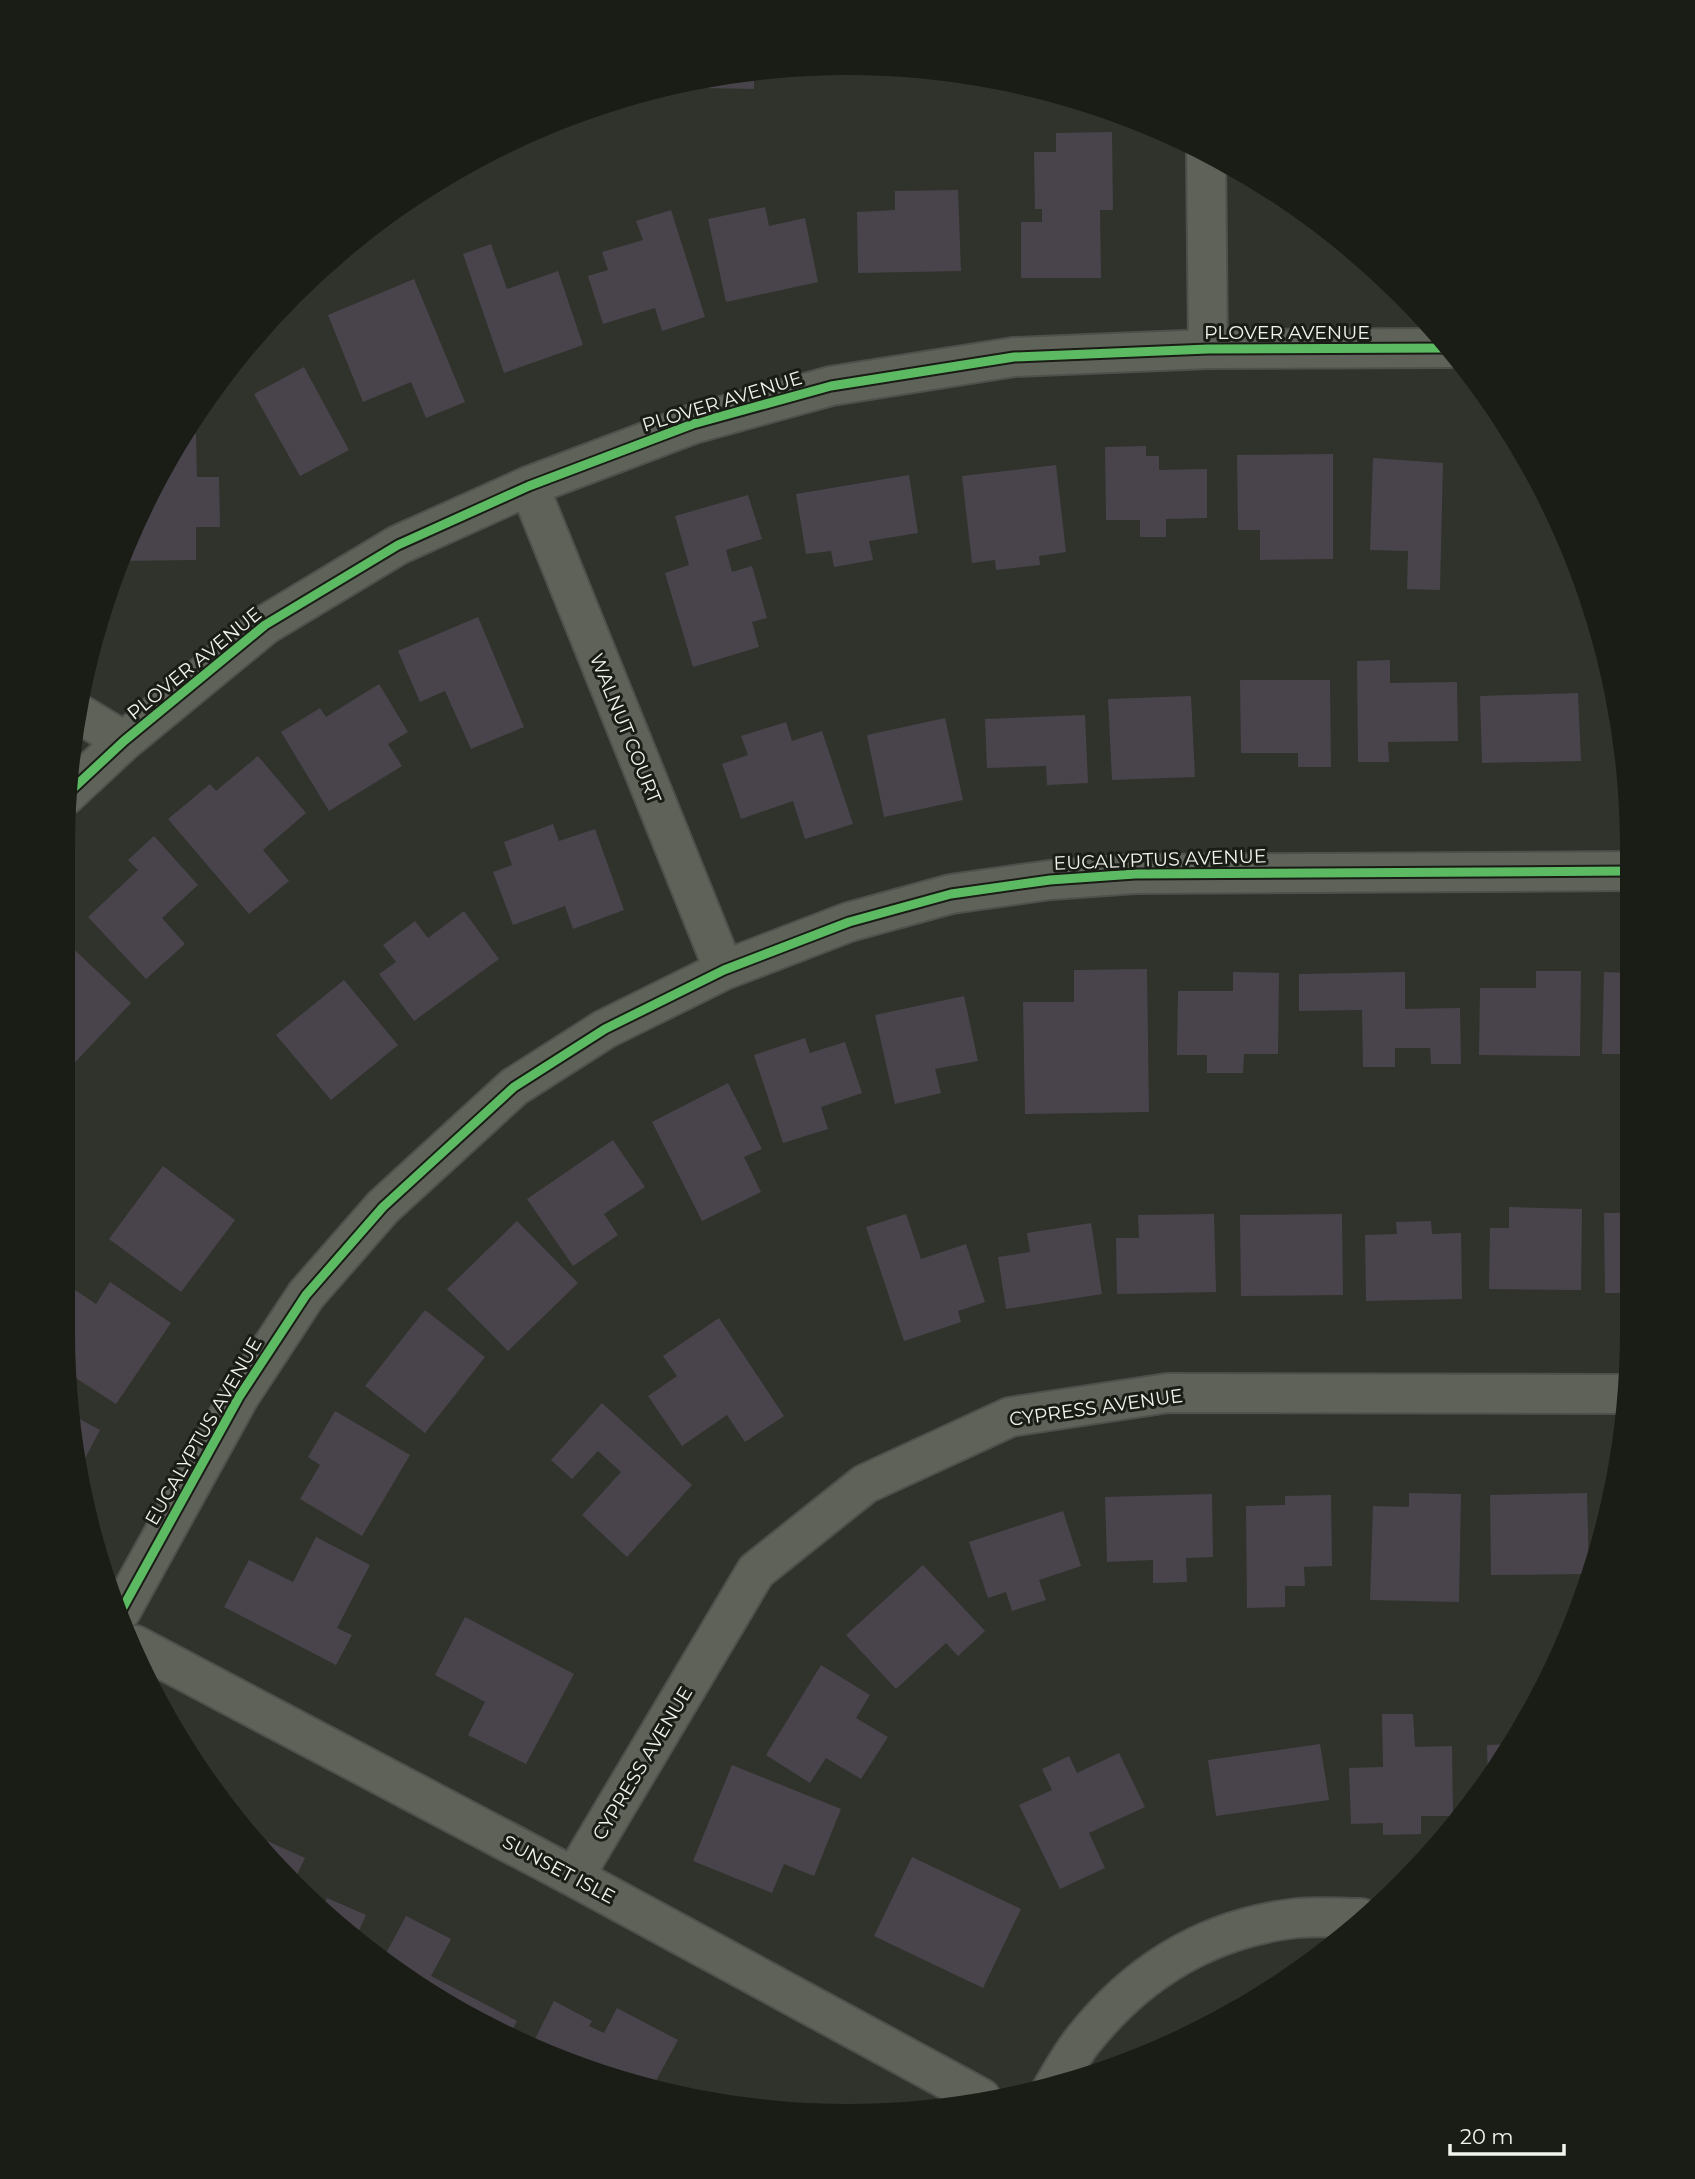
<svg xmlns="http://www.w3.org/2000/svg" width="1695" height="2179" viewBox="0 0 1695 2179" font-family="Montserrat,sans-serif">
<rect width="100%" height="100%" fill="#30322c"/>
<path fill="#49444c" d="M754,69V89L702,88L703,80Z
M1112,132L1113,210H1100L1101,278H1021V222H1042V209H1035L1034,152H1056V133Z
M958,190L961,271L858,273L857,212L895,210V191Z
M765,207L769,226L805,218L818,282L726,302L708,219Z
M671,210L705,317L662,331L655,308L603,324L588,276L608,270L602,252L643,240L636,221Z
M491,244L507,289L558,271L583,345L504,373L463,254Z
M414,279L465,402L426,418L411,382L363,402L328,315Z
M304,367L349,450L300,476L254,394Z
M185,434H196L197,477H219L220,527H196V560L119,561L144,500Z
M1146,446V456H1159V470L1207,469V518L1166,519V537H1140V520H1106L1105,447Z
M1333,454V559L1260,560V530H1238L1237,455Z
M1373,458L1443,463L1440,590L1407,589L1408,551L1370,550Z
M1056,465L1066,552L1039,556L1040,565L996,570L995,560L972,563L962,476Z
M909,475L918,533L869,541L873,560L834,567L831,551L806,554L796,494Z
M748,495L762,539L726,550L732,572L752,566L767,618L752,622L759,647L693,667L665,573L689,565L675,516Z
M478,617L524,727L471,749L445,691L420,702L398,651Z
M1390,660V683L1457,682L1458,741L1388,742L1389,762H1358L1357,661Z
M1240,680H1330L1331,767H1298V753H1241Z
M379,684L408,732L388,744L402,766L329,811L281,732L320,708L326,717Z
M1578,693L1581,761L1482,763L1480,696Z
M1191,696L1195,777L1112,780L1108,699Z
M1085,715L1088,783L1047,785L1046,766L987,768L985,719Z
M945,718L963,800L884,817L867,735Z
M786,722L792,741L822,731L853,824L805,839L793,801L741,819L722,764L748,755L741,736Z
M258,756L306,813L263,850L289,881L249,914L168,819L210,784L216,791Z
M553,824L559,841L595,829L624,910L573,929L565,906L513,925L493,872L512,865L504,842Z
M154,836L198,885L162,918L185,944L146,979L88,917L138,870L128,860Z
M464,911L499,959L414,1021L379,974L396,962L383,945L415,921L428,938Z
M64,940L131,1003L64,1074Z
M1147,969L1149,1112L1025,1114L1023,1002H1074V970Z
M1536,971H1581L1580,1056L1479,1055L1480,988H1536Z
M1233,972L1279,973L1278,1054H1244L1243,1073H1207V1055H1177L1178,991H1233Z
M1405,972V1009L1460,1008L1461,1064H1431L1430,1048H1395V1067H1363L1362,1010L1299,1011V974Z
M1604,972L1631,973V1054H1602Z
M344,980L398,1045L331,1100L276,1035Z
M964,996L978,1061L935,1069L941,1093L895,1104L875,1015Z
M805,1038L810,1053L845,1042L862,1093L821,1107L828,1129L783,1143L754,1055Z
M728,1083L762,1149L744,1157L761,1192L702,1221L652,1122Z
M613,1140L645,1187L604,1214L618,1235L573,1266L527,1199Z
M163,1166L235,1220L181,1292L109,1239Z
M1628,1182H1632V1293H1605L1604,1213H1628Z
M1509,1207L1582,1209L1581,1290L1489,1289L1490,1228H1509Z
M906,1214L921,1259L966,1244L985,1302L958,1311L961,1322L904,1341L866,1227Z
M1214,1214L1216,1292L1117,1294L1116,1238H1139L1138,1215Z
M1342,1214L1343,1295L1241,1296L1240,1215Z
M517,1221L578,1283L508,1351L447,1289Z
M1431,1221L1432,1234L1461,1233L1462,1299L1366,1301L1365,1235L1397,1234L1396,1222Z
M1091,1223L1102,1294L1006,1309L998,1257L1030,1252L1027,1233Z
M110,1282L171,1323L116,1404L68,1373L63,1332V1307L75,1290L96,1304Z
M425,1310L485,1357L425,1433L365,1386Z
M719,1318L784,1416L745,1442L727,1415L682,1446L648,1396L677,1376L663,1356Z
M602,1403L692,1485L627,1557L582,1515L621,1472L598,1451L572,1479L551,1460Z
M335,1411L410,1455L362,1536L300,1499L320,1465L308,1457Z
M74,1416L100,1430L81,1466Z
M1409,1493L1461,1494L1459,1602L1370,1600L1373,1506L1409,1507Z
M1587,1493L1589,1574L1491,1575L1490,1495Z
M1212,1494L1213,1557L1186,1558L1187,1582L1153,1583V1560L1107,1562L1105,1497Z
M1331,1495L1332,1566L1304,1567L1305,1586H1285V1607L1247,1608L1246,1506L1285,1505V1496Z
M1063,1511L1081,1566L1039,1580L1046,1600L1012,1611L1006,1592L988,1598L969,1542Z
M316,1537L370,1565L337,1628L352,1635L336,1665L224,1607L249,1560L293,1582Z
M923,1565L985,1631L958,1656L946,1643L896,1689L846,1635Z
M465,1617L574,1674L526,1764L468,1735L485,1702L435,1675Z
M821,1665L870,1695L856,1718L888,1737L861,1779L826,1758L810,1783L766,1755Z
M1382,1714H1413L1415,1747L1452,1746L1453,1816H1421V1834L1383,1835V1823L1351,1824L1349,1768L1383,1767Z
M1320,1744L1329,1800L1216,1816L1208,1760Z
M1512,1744L1500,1768L1488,1782L1487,1745Z
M1119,1753L1145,1807L1089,1833L1105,1868L1060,1889L1019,1805L1052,1790L1042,1769L1069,1756L1077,1773Z
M732,1765L841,1809L814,1876L784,1864L772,1893L693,1861Z
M254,1835L305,1858L292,1885Z
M912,1857L1021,1909L983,1988L874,1936Z
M327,1898L366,1915L357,1935L322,1909Z
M406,1916L451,1939L431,1976L517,2021L510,2034L456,2011L384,1957Z
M554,2001L592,2021L589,2026L604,2033L617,2008L678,2040L651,2090L533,2043Z"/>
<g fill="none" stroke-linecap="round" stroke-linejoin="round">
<defs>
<path id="minor" d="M1206,151L1208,349
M529,486L724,970
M81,715L124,741
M65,796L124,741L265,625L398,545L529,486L693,424L831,386L1014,357L1208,349L1450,348
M121,1611L239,1397L306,1295L383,1207L514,1087L605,1029L724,970L849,922L951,894L1050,880L1135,874L1631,871
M135,1645L574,1877L981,2098
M574,1877L756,1571L865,1484L1010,1417L1168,1393L1626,1394
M1052,2089C1062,2072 1072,2054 1084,2039C1138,1971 1209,1928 1297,1918C1317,1916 1340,1918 1361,1918"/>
</defs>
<use href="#minor" stroke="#4f504c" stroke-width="42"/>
<use href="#minor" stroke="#5e6259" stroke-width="38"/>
<defs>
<path id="cycleway" d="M65,796L124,741L265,625L398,545L529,486L693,424L831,386L1014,357L1208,349L1450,348
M121,1611L239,1397L306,1295L383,1207L514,1087L605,1029L724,970L849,922L951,894L1050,880L1135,874L1631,871"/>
</defs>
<use href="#cycleway" stroke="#1a1c16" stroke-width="13"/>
<use href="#cycleway" stroke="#5cba63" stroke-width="9"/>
</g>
<g text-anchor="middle" stroke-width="6" stroke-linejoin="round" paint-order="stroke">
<g font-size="19" fill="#f1f4ec" stroke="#1a1c16">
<text x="1287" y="339">PLOVER AVENUE</text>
<text transform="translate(722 401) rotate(-17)" y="7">PLOVER AVENUE</text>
<text transform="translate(194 663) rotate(-39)" y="7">PLOVER AVENUE</text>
<text transform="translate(626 728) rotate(68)" y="7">WALNUT COURT</text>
<text transform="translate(1160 859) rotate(-2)" y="7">EUCALYPTUS AVENUE</text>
<text transform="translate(1096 1407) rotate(-8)" y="7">CYPRESS AVENUE</text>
<text transform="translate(203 1431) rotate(-60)" y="7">EUCALYPTUS AVENUE</text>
<text transform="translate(642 1763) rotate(-59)" y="7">CYPRESS AVENUE</text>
<text transform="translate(559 1869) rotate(28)" y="7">SUNSET ISLE</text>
</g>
</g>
<path d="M0 0H1695V2179H0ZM847 75H848A772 772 0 0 1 1620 847V1332A772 772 0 0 1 848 2104H847A772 772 0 0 1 75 1332V847A772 772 0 0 1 847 75Z" fill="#1a1c16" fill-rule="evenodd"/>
<path d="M1450 2144v10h114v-10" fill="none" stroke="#f1f4ec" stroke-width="3.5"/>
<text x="1460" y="2144" font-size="21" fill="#f1f4ec" stroke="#1a1c16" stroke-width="5" paint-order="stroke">20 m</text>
</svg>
